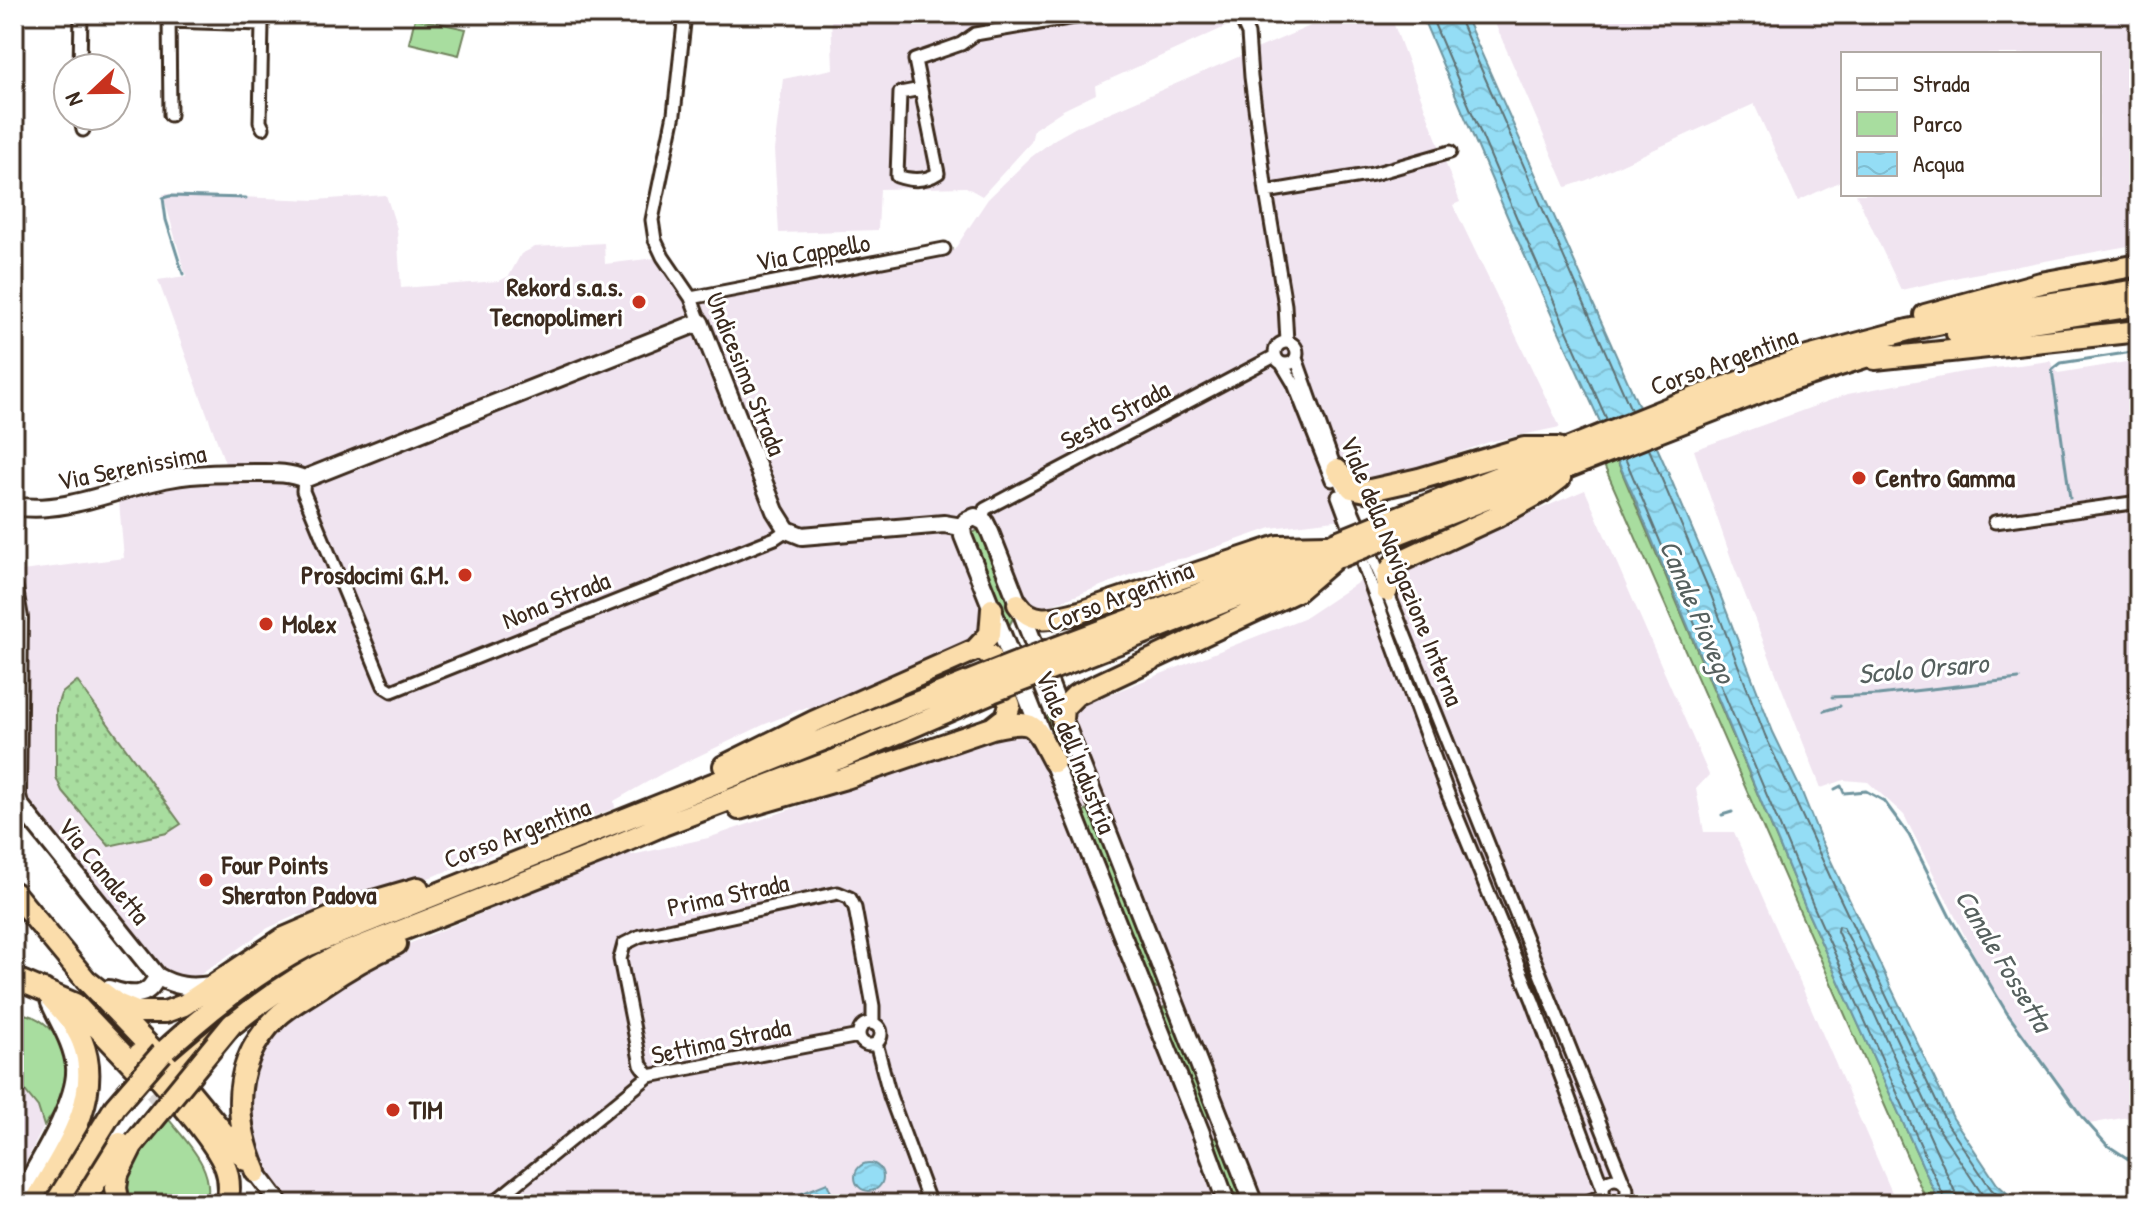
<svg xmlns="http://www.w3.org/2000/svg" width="2153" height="1218" viewBox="0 0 2153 1218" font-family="'Patrick Hand',sans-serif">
<defs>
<pattern id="garden-dots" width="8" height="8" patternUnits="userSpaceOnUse" patternTransform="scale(2)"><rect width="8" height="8" fill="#a8dd9f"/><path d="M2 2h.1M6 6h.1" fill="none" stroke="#92be88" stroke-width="1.8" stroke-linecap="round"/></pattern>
<pattern id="water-waves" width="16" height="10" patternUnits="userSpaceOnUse" patternTransform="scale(2)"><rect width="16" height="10" fill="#94ddf5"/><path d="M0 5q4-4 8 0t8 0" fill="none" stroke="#80bed2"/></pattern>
</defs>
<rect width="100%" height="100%" fill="#fff"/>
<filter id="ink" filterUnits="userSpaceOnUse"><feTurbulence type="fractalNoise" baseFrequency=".0125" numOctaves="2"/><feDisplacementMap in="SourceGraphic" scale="16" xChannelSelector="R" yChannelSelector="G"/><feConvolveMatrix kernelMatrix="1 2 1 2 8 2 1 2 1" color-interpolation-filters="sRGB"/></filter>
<g filter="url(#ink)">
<path fill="#f0e4f0" d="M831,14H1254L1095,86L1096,94L1063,110L1034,129L1031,142L982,196L966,187L880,189L878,230L779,233L774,150L783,79L833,69Z
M1338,14H1390L1460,202L1453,205L1560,427L1489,442L1383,480L1336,501L1343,519L1271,528L1185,558L1166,561L1041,609L817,715L807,707L763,725L663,773L614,801L615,808L415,883L316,914L297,915L268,928L197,977L174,974L163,969L25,803L23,795L22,571L124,558L118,491L228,471L158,280L186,276L163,194L315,200L386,195L397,229L401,288L499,281L509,276L521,254L535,247L604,243L605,264L664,257L689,293L954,250L988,199L1030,158L1055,139L1078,126Z
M1491,14H2139V244L1968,275L1901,290L1856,194H2099V54H1843V180L1798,201L1754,104L1587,180L1566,187Z
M2139,360V1115L2089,1124L2008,1012L1983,972L1904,815L1868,782L1844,780L1821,788L1733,564L1694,450L1848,394L1963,372L2050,361L2058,373Z
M1585,490L1709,775L1696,789L1704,832H1734L1897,1204H288L263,1172L245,1123L248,1072L287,1013L380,956L628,852L632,855L708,838L1016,731L1306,617L1363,579L1399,569Z
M14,1077L38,1107L44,1126L14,1185Z"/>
<path fill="#a8dd9f" stroke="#72845e" stroke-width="2" d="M415,18L466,29L459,55L409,43Z
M1616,458L1806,909L1940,1204H1928L1603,463Z
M978,530L981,533L1014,616L1010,624L1005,623L970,535Z
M1048,716L1054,717L1082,786L1078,791L1071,790L1044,721Z
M1086,810L1092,811L1161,983L1157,988L1150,987L1081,815Z
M1164,1007L1170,1008L1211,1112L1207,1117L1201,1116L1160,1012Z
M14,1013C49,1012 79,1055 67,1089C62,1102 52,1115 44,1126L38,1107L14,1077Z
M167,1117C186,1142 217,1169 206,1204H128C118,1170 147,1142 167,1117Z
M1215,1138L1221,1139L1245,1204H1233L1211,1143Z"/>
<path fill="url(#garden-dots)" stroke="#72845e" stroke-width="2" d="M77,681L181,824L167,833L109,846L62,791L56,777V709L61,694Z"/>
<path fill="url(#water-waves)" stroke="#70959f" stroke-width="2" d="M1421,14H1464L1664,463L1719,592L1773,732L1801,790L1821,840L1953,1118L1997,1184L2019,1204H1940L1806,909L1635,499L1514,232Z
M855 1177a14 14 0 1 1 28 0a14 14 0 1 1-28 0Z
M827,1183L836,1204H799L795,1196Z"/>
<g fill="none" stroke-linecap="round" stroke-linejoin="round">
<path stroke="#5f7274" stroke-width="2" d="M1430,14L1521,228L1607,420
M1457,14L1631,410
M1649,449L1711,595L1765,735L1838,894L1946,1122L1991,1189L2007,1204
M1625,458L1813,905L1947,1204
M1957,1204L1956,1194L1837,931L1838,926L1843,927L1850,940L1937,1126L1982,1194L1992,1204"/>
<path stroke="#70959f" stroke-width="3" d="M183,274L166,220L163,198L170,196L246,198
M2070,498L2052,370L2061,363L2139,351
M1832,697L1878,695L2019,679
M1824,711L1840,706
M1835,789L1841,786L1844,793L1866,791L1884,801L1909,835L1950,917L2007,1013L2082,1117L2107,1145L2139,1166
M1722,815L1732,812"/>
<path stroke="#d8d4d2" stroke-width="20" stroke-dasharray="20 10" stroke-linecap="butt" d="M135,1067L171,1113"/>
<defs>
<path id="street" d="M685,14L674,114L652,220L655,240L663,257L691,298L700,322
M169,15L170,115
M169,21L262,24L260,122L263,128
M1242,21L1248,34L1251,77L1266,192L1285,305L1287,342
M80,68L81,14
M921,89L900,93L897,176C911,181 926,181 938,173L915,60L961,44L975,34L1092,14
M80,116L83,130
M1266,192L1373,174L1450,152
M691,298L944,249
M1275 353a11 11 0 1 1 22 0a11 11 0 1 1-22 0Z
M1296,358L1340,482L1387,591L1623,1181
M1282,364L1294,384L1332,480
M304,479L303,491L384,686L392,691L775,538L787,530
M1338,496L1449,797L1533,1001L1603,1189
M982,519L985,509L1275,356
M1995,522L2139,502
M859 1034a11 11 0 1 1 22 0a11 11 0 1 1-22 0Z
M876,1043L890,1096L930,1204
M649,1076L641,1065L620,959L624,944L640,936L838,893L850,898L855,908L873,1006V1023
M1603 1191a12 12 0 1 1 24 0a12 12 0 1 1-24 0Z
M492,1204L649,1076L859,1036
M1582,1204L1604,1195"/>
<path id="secondary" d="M14,506C66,515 119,487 170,478C198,473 228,473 256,473C272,473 289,472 304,479L700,322L775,511L787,530L802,536L944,524L962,527
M14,590L19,618L17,796L19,804L157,976C176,987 190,988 211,985
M109,989C130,996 148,1000 157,976
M256,1172L280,1204
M15,1204C33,1171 78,1103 75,1067C73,1044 59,1023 50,1003
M1227,1204L1201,1133L963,536L962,527L966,521L975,517L985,522L990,532L1254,1204"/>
<path id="highway" d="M1925,315L2041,283L2139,265
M1957,334L2139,305
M1875,359L2139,331
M1337,470L1352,488L1366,491L1419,479L1524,448H1558
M1376,526L1671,407L1804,358L1908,330L2012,309L2139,290
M1382,540L1786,382L1887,350
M1387,591L1388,573L1394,564L1496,517L1543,491L1560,478
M1018,604C1033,627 1058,617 1080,612L1278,546L1328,545
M975,650H983L991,656L1010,705L1006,717L992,728
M1047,651L1313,551
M1055,668L1321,564
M1062,719L1063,708L1076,695L1297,591L1333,560
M724,766L813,722L975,650L990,634L992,609
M739,809L846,778L992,728C1037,718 1033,724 1054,762
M14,893L86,980L173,1071L246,1160
M14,978L75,1004L135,1067
M86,980L117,1004L136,1012H165L184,1005L282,939L363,904L418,888
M162,1053C206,1013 253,974 307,946L983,676
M139,1054C164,1086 210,1132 225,1166C230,1179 230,1191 227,1204
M182,1067C233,1023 278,985 339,955L601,852L663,825L838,759L992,692
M256,1172C233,1118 231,1063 276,1018C289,1005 306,997 322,986C345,970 370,955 396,944
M34,1204C61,1156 105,1098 82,1041C74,1021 58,1006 44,990"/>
</defs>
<use href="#street" stroke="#3b2a1e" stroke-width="17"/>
<use href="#secondary" stroke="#3b2a1e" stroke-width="22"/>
<use href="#highway" stroke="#3b2a1e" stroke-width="26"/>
<use href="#street" stroke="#fff" stroke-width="11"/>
<use href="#secondary" stroke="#fff" stroke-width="16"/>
<use href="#highway" stroke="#fbddab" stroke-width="20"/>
<defs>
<path id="highway-bridge" d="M1334,543L1376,526
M1340,557L1382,540
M983,676L1047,651
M992,692L1055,668
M55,1204L115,1107L162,1053
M82,1204L120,1143
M119,1204L116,1188L118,1174L132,1146L232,1024"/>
</defs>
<use href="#highway-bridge" stroke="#3b2a1e" stroke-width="26" stroke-linecap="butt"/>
<use href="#highway-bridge" stroke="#fbddab" stroke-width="20"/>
</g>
</g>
<g fill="#c8321e" stroke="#fff" stroke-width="3">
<circle cx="639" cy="302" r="8"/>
<circle cx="1859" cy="478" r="8"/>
<circle cx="465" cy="575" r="8"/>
<circle cx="266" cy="624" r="8"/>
<circle cx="206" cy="880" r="8"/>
<circle cx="393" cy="1110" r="8"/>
</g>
<g text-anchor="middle" stroke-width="6" stroke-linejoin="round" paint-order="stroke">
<g font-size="26" fill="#3b2a1e" stroke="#fff">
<text transform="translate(813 252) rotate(-10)" y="9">Via Cappello</text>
<text transform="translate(1724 361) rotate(-20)" y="9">Corso Argentina</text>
<text transform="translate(746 374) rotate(68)" y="9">Undicesima Strada</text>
<text transform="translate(1115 415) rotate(-28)" y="9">Sesta Strada</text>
<text transform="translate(132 467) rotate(-11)" y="9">Via Serenissima</text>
<text transform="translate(1402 571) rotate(68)" y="9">Viale della Navigazione Interna</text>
<text transform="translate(1120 596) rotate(-21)" y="9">Corso Argentina</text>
<text transform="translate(556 600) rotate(-22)" y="9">Nona Strada</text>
<text transform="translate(1076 752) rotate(68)" y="9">Viale dell'Industria</text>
<text transform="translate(517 833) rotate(-21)" y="9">Corso Argentina</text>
<text transform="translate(104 871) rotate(51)" y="9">Via Canaletta</text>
<text transform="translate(728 895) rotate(-12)" y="9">Prima Strada</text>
<text transform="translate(721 1041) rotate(-12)" y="9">Settima Strada</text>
</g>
<g font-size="26" font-weight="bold" fill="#3b2a1e" stroke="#fff" text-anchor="start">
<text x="623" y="296" text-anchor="end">Rekord s.a.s.<tspan x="623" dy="30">Tecnopolimeri</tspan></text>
<text x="1875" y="487">Centro Gamma</text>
<text x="449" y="584" text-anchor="end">Prosdocimi G.M.</text>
<text x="282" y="633">Molex</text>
<text x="222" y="874">Four Points<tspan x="222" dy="30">Sheraton Padova</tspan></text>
<text x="409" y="1119">TIM</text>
</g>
<g font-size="28" font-style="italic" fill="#56605e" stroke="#fff">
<text transform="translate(1698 611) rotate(67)" y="10">Canale Piovego</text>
<text transform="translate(1923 668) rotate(-5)" y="10">Scolo Orsaro</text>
<text transform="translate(2004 960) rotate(59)" y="10">Canale Fossetta</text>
</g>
</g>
<rect width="2153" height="1218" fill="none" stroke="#fff" stroke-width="48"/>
<rect x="24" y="24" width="2105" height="1170" fill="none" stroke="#3b2a1e" stroke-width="3" filter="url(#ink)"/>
<rect x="1841" y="52" width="260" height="144" fill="#ffffff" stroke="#b1aaa5" stroke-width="2"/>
<rect x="1857" y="78" width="40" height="12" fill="#ffffff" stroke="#b1aaa5" stroke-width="2"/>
<text x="1913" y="92" font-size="24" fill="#3b2a1e">Strada</text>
<rect x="1857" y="112" width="40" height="24" fill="#a8dd9f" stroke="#b1aaa5" stroke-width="2"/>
<text x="1913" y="132" font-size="24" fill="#3b2a1e">Parco</text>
<rect x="1857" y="152" width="40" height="24" fill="url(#water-waves)" stroke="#b1aaa5" stroke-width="2"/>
<text x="1913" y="172" font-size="24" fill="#3b2a1e">Acqua</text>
<g transform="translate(92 92) rotate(248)"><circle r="38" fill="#ffffff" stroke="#b1aaa5" stroke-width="2"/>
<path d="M0-6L14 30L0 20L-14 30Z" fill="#c8321e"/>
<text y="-12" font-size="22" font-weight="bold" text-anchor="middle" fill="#3b2a1e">N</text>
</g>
</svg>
